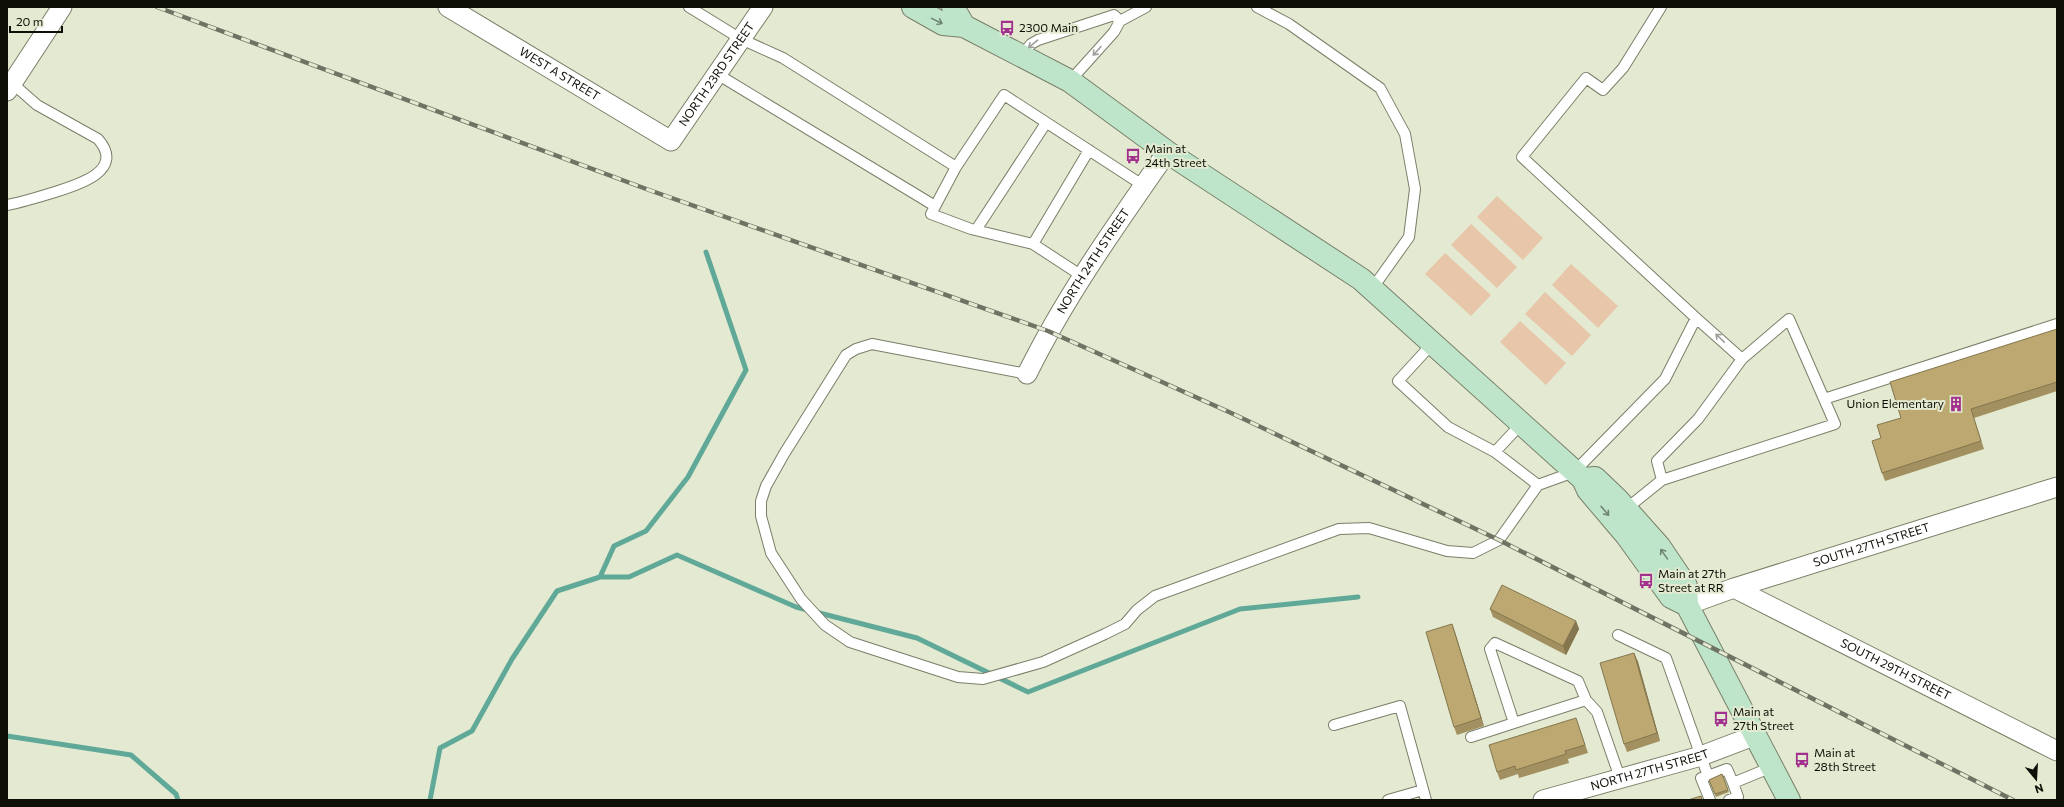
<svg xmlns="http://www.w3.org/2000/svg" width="2064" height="807" viewBox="0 0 2064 807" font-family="Commissioner,sans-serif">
<rect width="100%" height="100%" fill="#e3ead1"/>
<path fill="#e7c6aa" d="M1497,196L1543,238L1523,260L1477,217Z
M1471,224L1517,267L1497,288L1451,245Z
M1445,253L1491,295L1471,316L1425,274Z
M1571,264L1618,306L1598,328L1552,285Z
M1545,292L1591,335L1572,356L1525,314Z
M1520,321L1566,363L1546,385L1500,342Z"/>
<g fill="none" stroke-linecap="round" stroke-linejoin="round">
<path stroke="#60a897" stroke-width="5" d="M600,577H629L677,555L796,607L917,638L1028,692L1240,609L1358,597
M7,736L131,755L176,794L178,800
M430,800L440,748L472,731L512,659L557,591L600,577L614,546L646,531L688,477L746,370L706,252"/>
<defs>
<path id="service" d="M689,7L741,39L783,58L956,167L931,214L971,229L1033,244L1082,276
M1257,7L1289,24L1380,88L1405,134L1415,189L1409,237L1372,289
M1021,56L1031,44L1038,40L1114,15L1120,21
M717,74L935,206
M1070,81L1114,32L1120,21L1146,7
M956,167L1004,95L1144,186
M7,205C23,202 39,197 55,192C77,185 126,171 98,139L37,105L12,83
M976,230L1046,123
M1033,244L1089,150
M1696,318L1742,359
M1432,344L1398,381L1448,427L1495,452L1538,485L1574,472L1665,379L1696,318L1522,157L1586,78L1603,90L1623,68L1661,7
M1027,374L872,344L856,349L846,355L784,454L766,486L761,501V516L771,553L801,599L825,625L850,642L958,677L983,679L1043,662L1105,634L1125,624L1137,610L1155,596L1339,529L1369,528L1447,551L1473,553L1499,540L1538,485
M1824,399L2057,324
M1495,452L1521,424
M1626,509L1662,480L1835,424L1789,319L1742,359L1698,419L1657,461L1662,480
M1618,635L1666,658L1708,776L1727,769L1733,783
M1514,723L1586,700
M1334,725L1400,706L1426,800
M1471,737L1514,723L1490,649L1495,643L1578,681L1586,700L1597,712L1620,778
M1708,776L1701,778L1710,800
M1388,800L1423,790
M1729,800L1738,797L1733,783L1772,767"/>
<g id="minor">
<path id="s1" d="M448,7L671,141L763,7"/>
<path d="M7,91L62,7"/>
<path id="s2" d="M1027,374C1066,295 1117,224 1167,152"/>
<path id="s3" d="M1734,588L2057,751"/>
<path id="s4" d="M1687,605L1734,588L2057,487"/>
<path id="s5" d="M1543,800L1701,756L1756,735"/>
</g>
<path id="secondary" d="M913,7L943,24L964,26L1070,81L1167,152L1361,279L1583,479L1588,490L1627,536L1671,597L1687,605
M953,7L964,26
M1585,479L1595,478L1618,500L1659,546L1686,586L1687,605L1789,800"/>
</defs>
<use href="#service" stroke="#797f68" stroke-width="12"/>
<use href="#minor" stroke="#797f68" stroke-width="21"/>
<use href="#secondary" stroke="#797f68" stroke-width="24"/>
<use href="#service" stroke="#fff" stroke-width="10"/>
<use href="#minor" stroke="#fff" stroke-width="19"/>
<use href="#secondary" stroke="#bee5ca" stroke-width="22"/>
<defs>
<path id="rail" d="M157,7L649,190L1048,331L1229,412L1499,540L2013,800"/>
</defs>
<use href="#rail" stroke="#6f7363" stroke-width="4.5"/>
<use href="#rail" stroke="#e3ead1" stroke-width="3" stroke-dasharray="9" stroke-linecap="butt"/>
</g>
<path fill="#a29060" d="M2057,329V391L1974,418L1984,449L1885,481L1882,473L1881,438L1901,418Z
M1490,609L1576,621L1579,629L1566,655L1493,617Z
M1452,624L1484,726L1457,735L1454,727Z
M1634,653L1638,662L1660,741L1627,752L1624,744Z
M1579,726L1588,753L1568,759L1569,763L1519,778L1518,774L1500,780L1497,772Z
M1722,774L1729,792L1716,797L1709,780Z"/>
<path fill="#84764e" d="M1576,621L1579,629L1566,655L1563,646Z
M1452,624L1455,632L1484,726L1481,718Z
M1634,653L1638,662L1660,741L1657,733Z"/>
<path fill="#bca870" stroke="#84764e" d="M2057,329V382L1971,409L1981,441L1882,473L1872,441L1881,438L1877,425L1901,418L1890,382Z
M1502,585L1576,621L1563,646L1490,609Z
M1452,624L1481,718L1454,727L1426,632Z
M1634,653L1657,733L1624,744L1600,663Z
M1576,718L1585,745L1565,751L1566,754L1516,770L1515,766L1497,772L1489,745Z
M1722,774L1728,790L1715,794L1709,780Z
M1701,796L1702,800H1688Z"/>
<defs><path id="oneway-shaft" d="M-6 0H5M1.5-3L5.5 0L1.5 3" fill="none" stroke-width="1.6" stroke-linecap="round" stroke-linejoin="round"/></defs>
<g stroke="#6f8572">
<use href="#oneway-shaft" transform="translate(937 21) rotate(26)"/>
<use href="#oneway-shaft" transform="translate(1605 511) rotate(50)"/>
<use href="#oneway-shaft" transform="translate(1664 554) rotate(-125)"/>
</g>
<g stroke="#9f9f9c">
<use href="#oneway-shaft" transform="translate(1033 44) rotate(140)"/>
<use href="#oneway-shaft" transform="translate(1097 51) rotate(132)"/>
<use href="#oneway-shaft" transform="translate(1720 338) rotate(-136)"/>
</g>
<defs>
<symbol id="bus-bare" viewBox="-9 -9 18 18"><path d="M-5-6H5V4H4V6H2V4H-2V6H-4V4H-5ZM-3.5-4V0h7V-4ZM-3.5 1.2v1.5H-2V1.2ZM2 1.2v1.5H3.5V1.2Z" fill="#a2318d" stroke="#e3ead1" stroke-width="2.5" paint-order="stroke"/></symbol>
<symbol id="building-bare" viewBox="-9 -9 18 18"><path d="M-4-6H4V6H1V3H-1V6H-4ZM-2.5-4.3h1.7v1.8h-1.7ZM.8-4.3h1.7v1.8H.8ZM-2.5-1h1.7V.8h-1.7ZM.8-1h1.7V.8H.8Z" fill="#a2318d" stroke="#e3ead1" stroke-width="2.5" paint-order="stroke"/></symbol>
</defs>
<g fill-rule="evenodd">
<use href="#bus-bare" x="996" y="17" width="22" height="22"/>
<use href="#bus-bare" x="1122" y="145" width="22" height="22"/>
<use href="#building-bare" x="1945" y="393" width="22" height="22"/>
<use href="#bus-bare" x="1635" y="570" width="22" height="22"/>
<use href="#bus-bare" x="1710" y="708" width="22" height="22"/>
<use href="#bus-bare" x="1791" y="749" width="22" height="22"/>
</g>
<g text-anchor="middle" stroke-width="4" stroke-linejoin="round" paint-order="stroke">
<g font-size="12" fill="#0e1007" stroke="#e3ead1" text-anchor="start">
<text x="1019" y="32">2300 Main</text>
<text x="1145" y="153">Main at<tspan x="1145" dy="14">24th Street</tspan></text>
<text x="1944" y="408" text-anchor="end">Union Elementary</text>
<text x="1658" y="578">Main at 27th<tspan x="1658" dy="14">Street at RR</tspan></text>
<text x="1733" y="716">Main at<tspan x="1733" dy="14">27th Street</tspan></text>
<text x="1814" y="757">Main at<tspan x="1814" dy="14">28th Street</tspan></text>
</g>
<g font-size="12" fill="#0e1007" stroke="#e3ead1">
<text dy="4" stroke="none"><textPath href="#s1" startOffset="130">WEST A STREET</textPath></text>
<text dy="4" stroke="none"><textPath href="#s1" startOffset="341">NORTH 23RD STREET</textPath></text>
<text dy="4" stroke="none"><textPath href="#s2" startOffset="131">NORTH 24TH STREET</textPath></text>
<text dy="4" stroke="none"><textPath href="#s4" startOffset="194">SOUTH 27TH STREET</textPath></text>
<text dy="4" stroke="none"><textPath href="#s3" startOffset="181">SOUTH 29TH STREET</textPath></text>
<text dy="4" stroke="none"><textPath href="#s5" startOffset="111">NORTH 27TH STREET</textPath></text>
</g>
</g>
<rect width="2064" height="807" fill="none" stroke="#0e1007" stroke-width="16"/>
<g transform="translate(2036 779) rotate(162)" stroke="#e3ead1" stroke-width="3" paint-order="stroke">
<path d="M0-3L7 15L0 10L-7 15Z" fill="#0e1007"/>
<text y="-6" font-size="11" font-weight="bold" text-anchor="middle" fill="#0e1007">N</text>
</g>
<path d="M10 26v6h52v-6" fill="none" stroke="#0e1007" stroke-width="2"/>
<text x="16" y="26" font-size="12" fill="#0e1007" stroke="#e3ead1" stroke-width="3" paint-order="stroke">20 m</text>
</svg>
